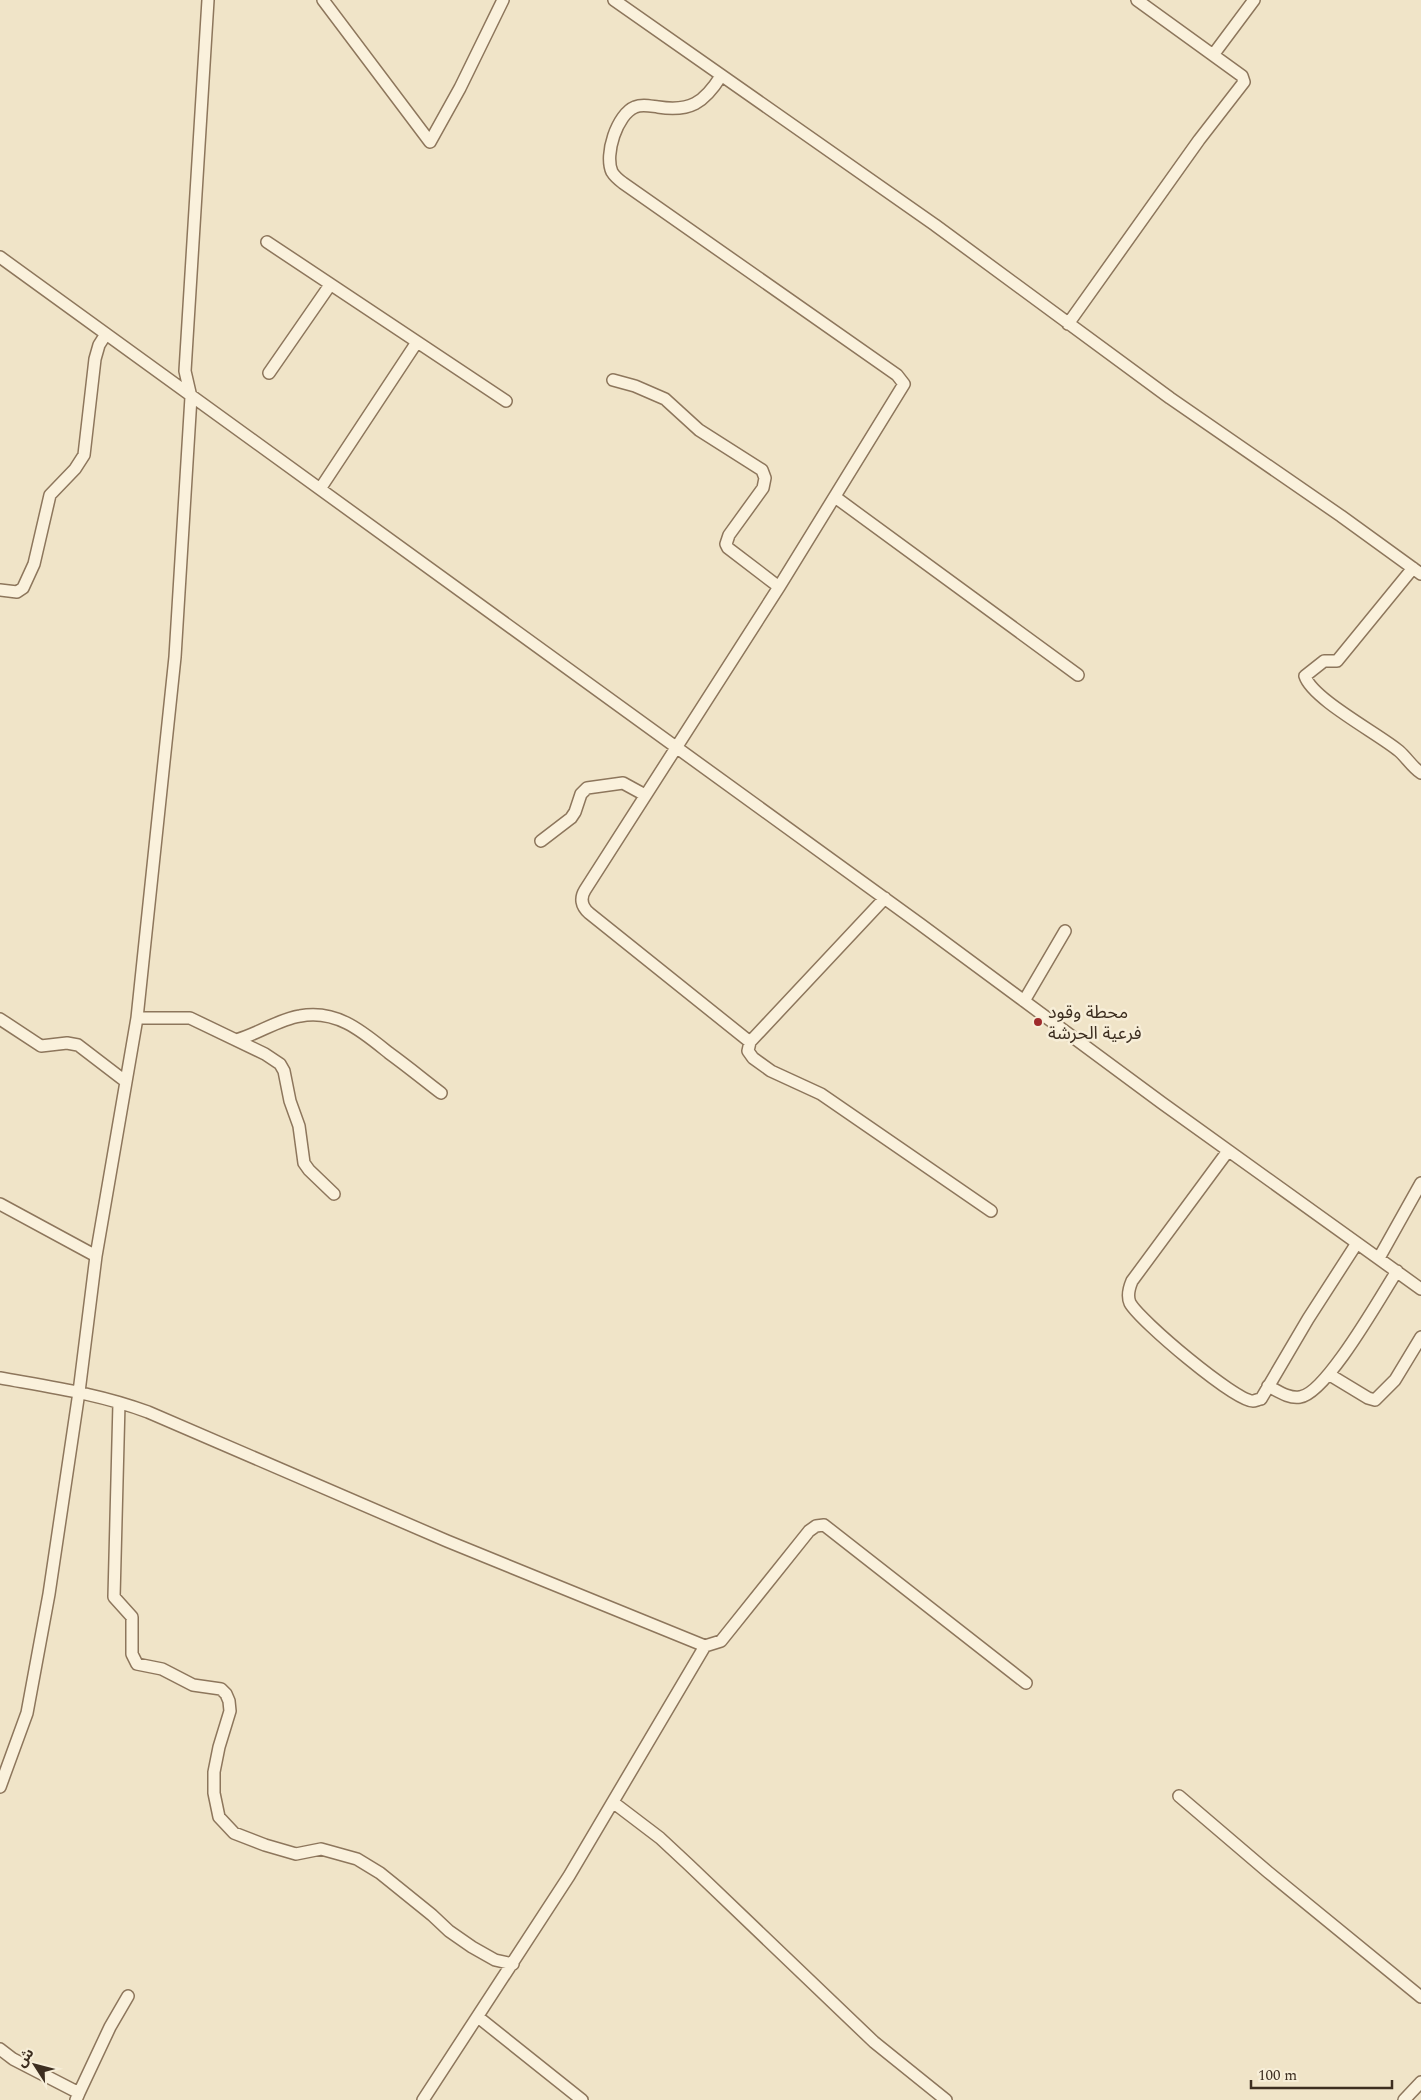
<svg xmlns="http://www.w3.org/2000/svg" width="1421" height="2100" viewBox="0 0 1421 2100" font-family="Spectral,'Noto Sans Arabic',serif">
<rect width="100%" height="100%" fill="#f0e4c8"/>
<g fill="none" stroke-linecap="round" stroke-linejoin="round">
<defs>
<path id="minor" d="M323,0L430,142L460,88L503,0
M614,0L935,225L1170,398L1341,516L1421,574
M1213,55L1254,0
M721,76C704,103 690,112 658,107C650,106 642,104 635,107C617,114 604,155 612,172C615,177 619,180 623,183L897,375L904,384L779,587L585,890C580,898 581,906 589,913L750,1042
M267,242L506,401
M0,257L920,924L1162,1103L1421,1289
M1068,324L1199,140L1244,82L1242,76L1137,0
M269,373L330,285
M613,380L635,386L665,399L699,430L762,470L765,478L763,488L729,535L726,544L728,548L779,587
M320,489L417,342
M835,497L1078,675
M1413,568L1337,661H1324L1305,676C1312,699 1379,734 1399,751C1407,758 1412,767 1421,773
M0,590L17,592L23,588L34,564L50,495L75,469L84,455L95,359L99,345L106,334
M541,841L571,818L575,812L581,794L587,788L623,783L645,795
M885,898L750,1042L748,1051L753,1058L771,1071L821,1094L991,1211
M1024,1001L1065,931
M137,1018H190L265,1054L280,1064L284,1071L290,1101L299,1126L304,1163L309,1170L334,1194
M0,1019L41,1046L67,1043L78,1045L125,1081
M236,1040C258,1034 279,1019 300,1016C337,1009 363,1032 389,1053C407,1066 424,1080 441,1093
M1228,1151L1132,1281C1129,1288 1127,1296 1130,1303C1140,1321 1235,1401 1253,1401C1255,1401 1259,1399 1261,1399L1308,1319L1357,1243
M0,1204L96,1256
M1379,1258L1421,1183
M1330,1375L1368,1398L1375,1400L1395,1380L1421,1337
M0,1378C50,1387 100,1394 148,1412L447,1541L705,1646L721,1641L809,1531L816,1526L824,1525L1026,1683
M1268,1386C1278,1391 1289,1399 1300,1397C1326,1394 1381,1296 1397,1271
M119,1403L114,1597L132,1617V1654L137,1664L162,1669L193,1685L221,1689L226,1694L229,1701L230,1711L219,1747L214,1772V1793L219,1817L234,1833L265,1845L296,1854L321,1849L357,1859L380,1873L432,1915L449,1931L472,1947L495,1960L513,1964
M0,1787L27,1713L49,1594L79,1392L96,1256L137,1018L175,657L191,397L185,371L208,0
M1179,1796L1268,1872L1421,1997
M614,1803L660,1838L689,1865L874,2042L946,2100
M478,2017L582,2100
M0,2049L13,2059L79,2093L76,2100
M79,2093L110,2027L128,1996
M423,2100L569,1876L705,1646
M1404,2100L1421,2082"/>
</defs>
<use href="#minor" stroke="#8d765c" stroke-width="14"/>
<use href="#minor" stroke="#faf1dc" stroke-width="11"/>
</g>
<circle fill="#9e2a2b" stroke="#f7eed8" stroke-width="2" cx="1038" cy="1022" r="5"/>
<g text-anchor="middle" stroke-width="5" stroke-linejoin="round" paint-order="stroke">
<g font-size="18" fill="#3d2e20" stroke="#f7eed8" text-anchor="start">
<text x="1048" y="1018">محطة وقود<tspan x="1048" dy="21">فرعية الحرشة</tspan></text>
</g>
</g>
<g transform="translate(35 2065) rotate(306)" stroke="#f7eed8" stroke-width="4" paint-order="stroke">
<path d="M0-4L9 19L0 12L-9 19Z" fill="#3d2e20"/>
<text y="-8" font-size="14" font-weight="bold" text-anchor="middle" fill="#3d2e20">ش</text>
</g>
<path d="M1251 2080v8h141v-8" fill="none" stroke="#3d2e20" stroke-width="2.5"/>
<text x="1258" y="2080" font-size="15" fill="#3d2e20" stroke="#f7eed8" stroke-width="4" paint-order="stroke">100 m</text>
</svg>
